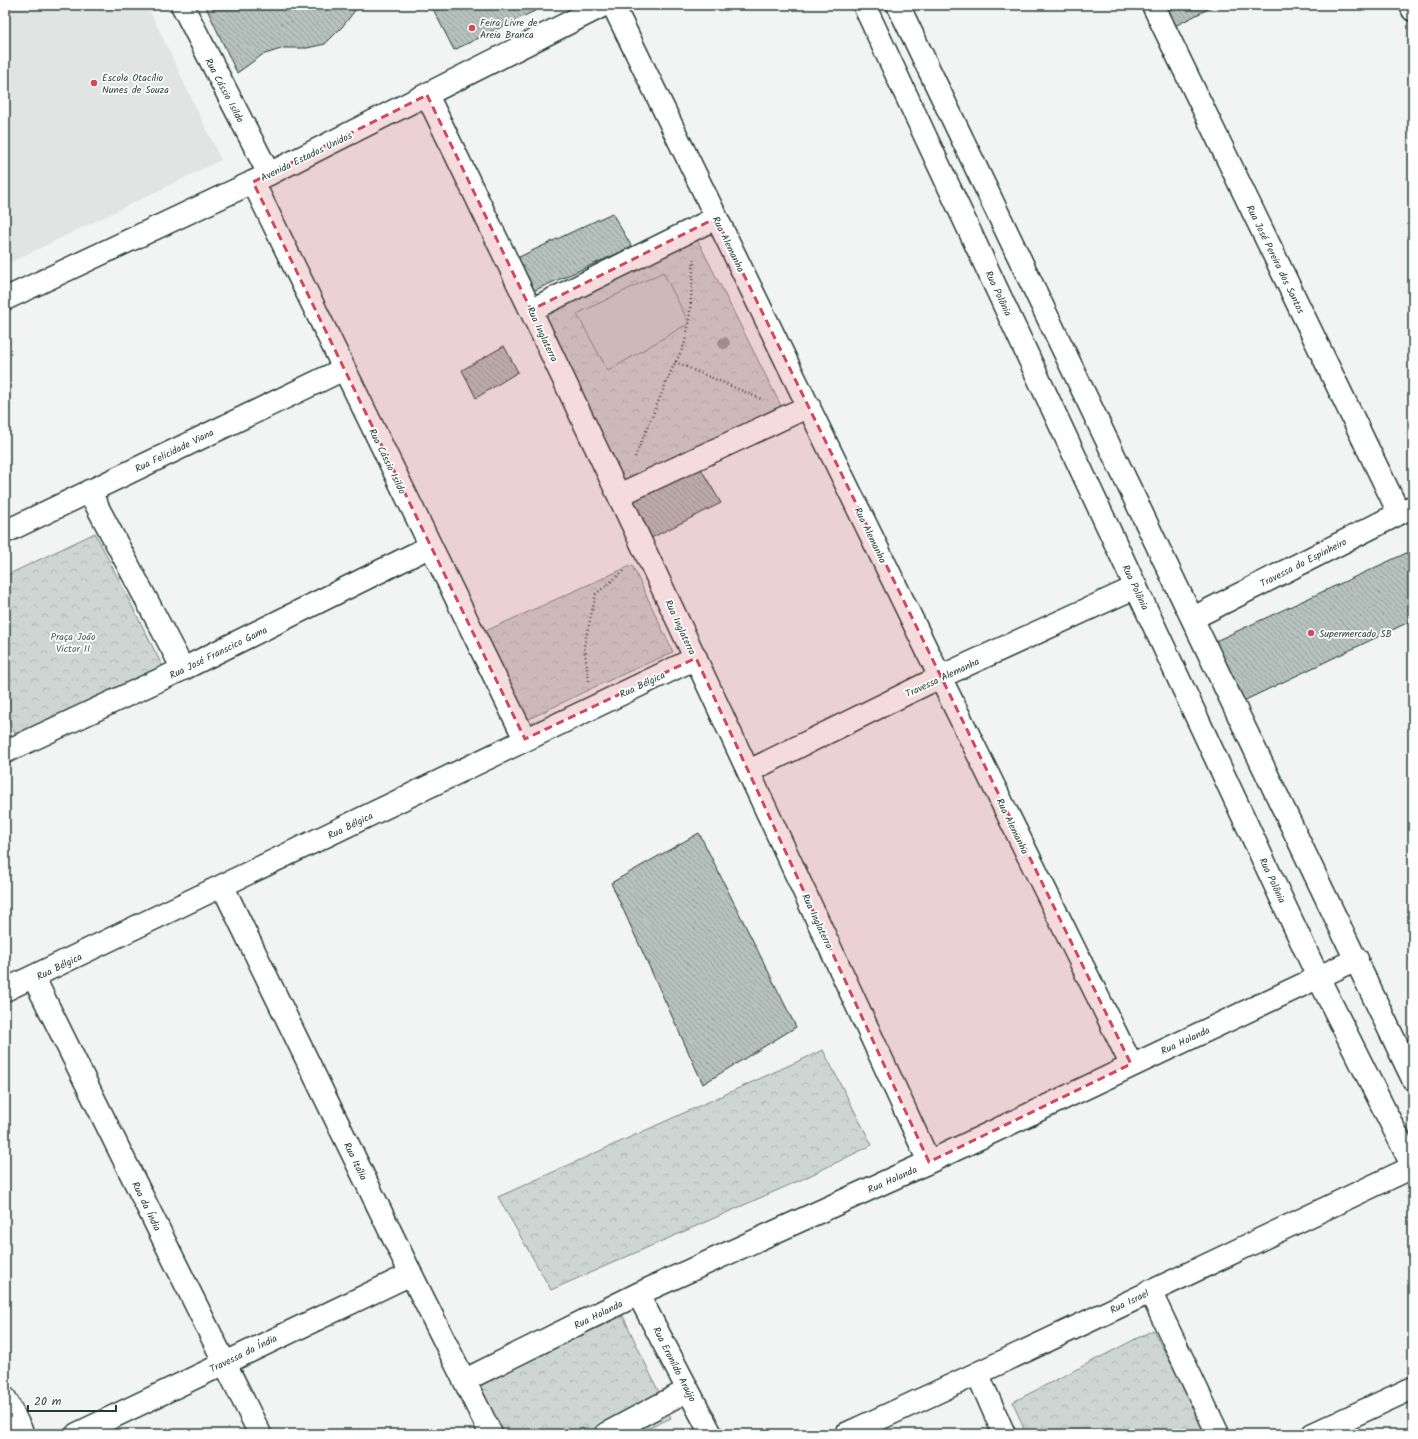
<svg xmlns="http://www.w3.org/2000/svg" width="1418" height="1439" viewBox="0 0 1418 1439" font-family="Kalam,sans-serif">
<defs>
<pattern id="park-crowns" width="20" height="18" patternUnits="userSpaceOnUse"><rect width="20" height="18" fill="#ced5d3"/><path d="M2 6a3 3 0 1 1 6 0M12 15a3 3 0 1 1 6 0" fill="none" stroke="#b0b8b6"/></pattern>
<pattern id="building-back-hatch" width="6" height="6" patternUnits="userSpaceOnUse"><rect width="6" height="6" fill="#b7c1bd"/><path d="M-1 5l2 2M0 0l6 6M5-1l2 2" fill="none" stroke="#949e9a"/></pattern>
</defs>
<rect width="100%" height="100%" fill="#f2f3f3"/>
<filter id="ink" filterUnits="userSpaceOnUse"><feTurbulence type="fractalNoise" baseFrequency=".025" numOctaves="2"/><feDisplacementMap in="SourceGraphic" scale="8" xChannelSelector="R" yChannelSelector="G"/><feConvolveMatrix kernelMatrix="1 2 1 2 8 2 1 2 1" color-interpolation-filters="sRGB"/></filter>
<g filter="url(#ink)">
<path fill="#e0e4e3" d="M5,5H147L221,160L5,265Z"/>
<path fill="url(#park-crowns)" stroke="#768984" d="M695,235L782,408L622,489L540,311Z
M95,533L166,673L22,747L5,714V576Z
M632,565L673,652L592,688L521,723L479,634Z
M823,1050L872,1145L803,1179L551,1290L498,1197Z
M623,1316L671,1418L637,1434H496L474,1384Z
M1153,1330L1209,1434H1026L1013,1402Z"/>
<path fill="#ced5d3" stroke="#768984" d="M663,272L689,323L608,371L577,314Z"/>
<path fill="url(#building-back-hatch)" stroke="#1f3d34" d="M205,5H363L357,8L342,27L325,44L307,48H284L262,55L237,73Z
M431,5H547L454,50Z
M1157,5H1216L1169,29Z
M612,213L632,247L533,291L517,258Z
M504,346L518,372L476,398L462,370Z
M701,469L721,503L643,542L624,504Z
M1413,550V620L1235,705L1207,645Z
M699,833L796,1027L703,1084L611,883Z"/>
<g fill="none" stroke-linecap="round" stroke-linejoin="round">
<defs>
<path id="street" d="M182,5L269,174
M613,5L940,677L1131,1064
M1153,5L1399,513
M1411,5L1413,10
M427,95C599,449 765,805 929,1162
M253,182L525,739
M531,310L716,218
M89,491L183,669
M619,495L809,406
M5,532L344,369
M1193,618L1412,507
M5,752L183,669L429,547
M749,771L940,677L1136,587
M223,887L411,1274L491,1434
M34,978L260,1434
M5,990L696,658
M1150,1291L1218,1434
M638,1294L711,1434
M978,1375L1004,1434
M465,1380L638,1294L929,1162L1357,959
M5,1398L23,1434
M77,1434L411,1274
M606,1434L688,1390
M846,1434C1036,1348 1224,1256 1413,1167
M1313,1434L1413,1388"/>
<path id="secondary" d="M864,5L1318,977L1413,1167
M898,5L1413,1079
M5,299L253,182L604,5"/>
</defs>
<use href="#street" stroke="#1f3d34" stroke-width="25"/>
<use href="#secondary" stroke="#1f3d34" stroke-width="25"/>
<path stroke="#1f3d34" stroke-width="2.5" stroke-dasharray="1 3" stroke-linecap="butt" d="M675,362L761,399
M635,457L672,369L684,346L689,323L694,259
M589,681L584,646L596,594L625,570"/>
<use href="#street" stroke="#fff" stroke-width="22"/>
<use href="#secondary" stroke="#fff" stroke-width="22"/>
</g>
<circle fill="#919f9c" cx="724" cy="343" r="6"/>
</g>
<path fill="#d1495b" fill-opacity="0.2" stroke="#d1495b" stroke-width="3" stroke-dasharray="8 5" stroke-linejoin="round" d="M427,95L531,310L716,218L1131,1064L929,1162L696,658L525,739L253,182Z"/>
<g fill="#d1495b" stroke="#fff" stroke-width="1.5">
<circle cx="472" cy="28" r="4"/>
<circle cx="94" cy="83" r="4"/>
<circle cx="1311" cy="633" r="4"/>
</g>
<g text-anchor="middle" stroke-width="3.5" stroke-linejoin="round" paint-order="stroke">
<g font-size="10" fill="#1f3d34" stroke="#fff" text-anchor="start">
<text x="480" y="26">Feira Livre de<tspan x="480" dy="12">Areia Branca</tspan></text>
<text x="102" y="81">Escola Otacílio<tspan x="102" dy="12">Nunes de Souza</tspan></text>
<text x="1319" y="637">Supermercado SB</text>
</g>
<g font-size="10" fill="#1f3d34" stroke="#fff">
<text transform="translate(225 90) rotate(62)" y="4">Rua Cássio Isildo</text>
<text transform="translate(306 156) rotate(-26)" y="4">Avenida Estados Unidos</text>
<text transform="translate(729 244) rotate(64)" y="4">Rua Alemanha</text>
<text transform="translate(1276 259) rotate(64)" y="4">Rua José Pereira dos Santos</text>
<text transform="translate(999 293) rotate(65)" y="4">Rua Polônia</text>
<text transform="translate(543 334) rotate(65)" y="4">Rua Inglaterra</text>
<text transform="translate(174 450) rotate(-26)" y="4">Rua Felicidade Viana</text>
<text transform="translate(388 461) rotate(64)" y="4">Rua Cássio Isildo</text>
<text transform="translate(871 535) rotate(64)" y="4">Rua Alemanha</text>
<text transform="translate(1303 562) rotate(-27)" y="4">Travessa do Espinheiro</text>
<text transform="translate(1136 587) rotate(65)" y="4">Rua Polônia</text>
<text transform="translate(681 627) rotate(65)" y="4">Rua Inglaterra</text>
<text transform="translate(218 652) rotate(-26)" y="4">Rua José Franscico Gama</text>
<text transform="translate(942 677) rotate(-25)" y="4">Travessa Alemanha</text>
<text transform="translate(642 684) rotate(-25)" y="4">Rua Bélgica</text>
<text transform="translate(350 825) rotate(-26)" y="4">Rua Bélgica</text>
<text transform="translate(1013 826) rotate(64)" y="4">Rua Alemanha</text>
<text transform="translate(1273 880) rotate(65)" y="4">Rua Polônia</text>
<text transform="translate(818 921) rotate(65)" y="4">Rua Inglaterra</text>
<text transform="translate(59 966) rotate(-26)" y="4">Rua Bélgica</text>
<text transform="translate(1185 1040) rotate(-25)" y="4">Rua Holanda</text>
<text transform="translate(356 1161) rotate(64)" y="4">Rua Itália</text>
<text transform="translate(892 1179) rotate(-24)" y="4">Rua Holanda</text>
<text transform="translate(147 1206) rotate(64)" y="4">Rua da Índia</text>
<text transform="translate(1129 1301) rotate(-26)" y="4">Rua Israel</text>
<text transform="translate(598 1314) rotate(-26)" y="4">Rua Holanda</text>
<text transform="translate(243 1353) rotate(-26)" y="4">Travessa da Índia</text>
<text transform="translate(675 1364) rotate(63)" y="4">Rua Eronildo Araújo</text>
</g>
<g font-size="10" fill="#425b54" stroke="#fff">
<text x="73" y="640">Praça João<tspan x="73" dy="12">Victor II</tspan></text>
</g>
</g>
<rect width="1418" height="1439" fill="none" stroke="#fff" stroke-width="20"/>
<rect x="10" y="10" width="1398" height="1419" fill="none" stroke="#1f3d34" stroke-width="1.5" filter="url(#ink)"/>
<path d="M28 1405v6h88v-6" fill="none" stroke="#1f3d34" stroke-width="2"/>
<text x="34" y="1405" font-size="12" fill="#1f3d34" stroke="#ffffff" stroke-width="3" paint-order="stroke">20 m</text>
</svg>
